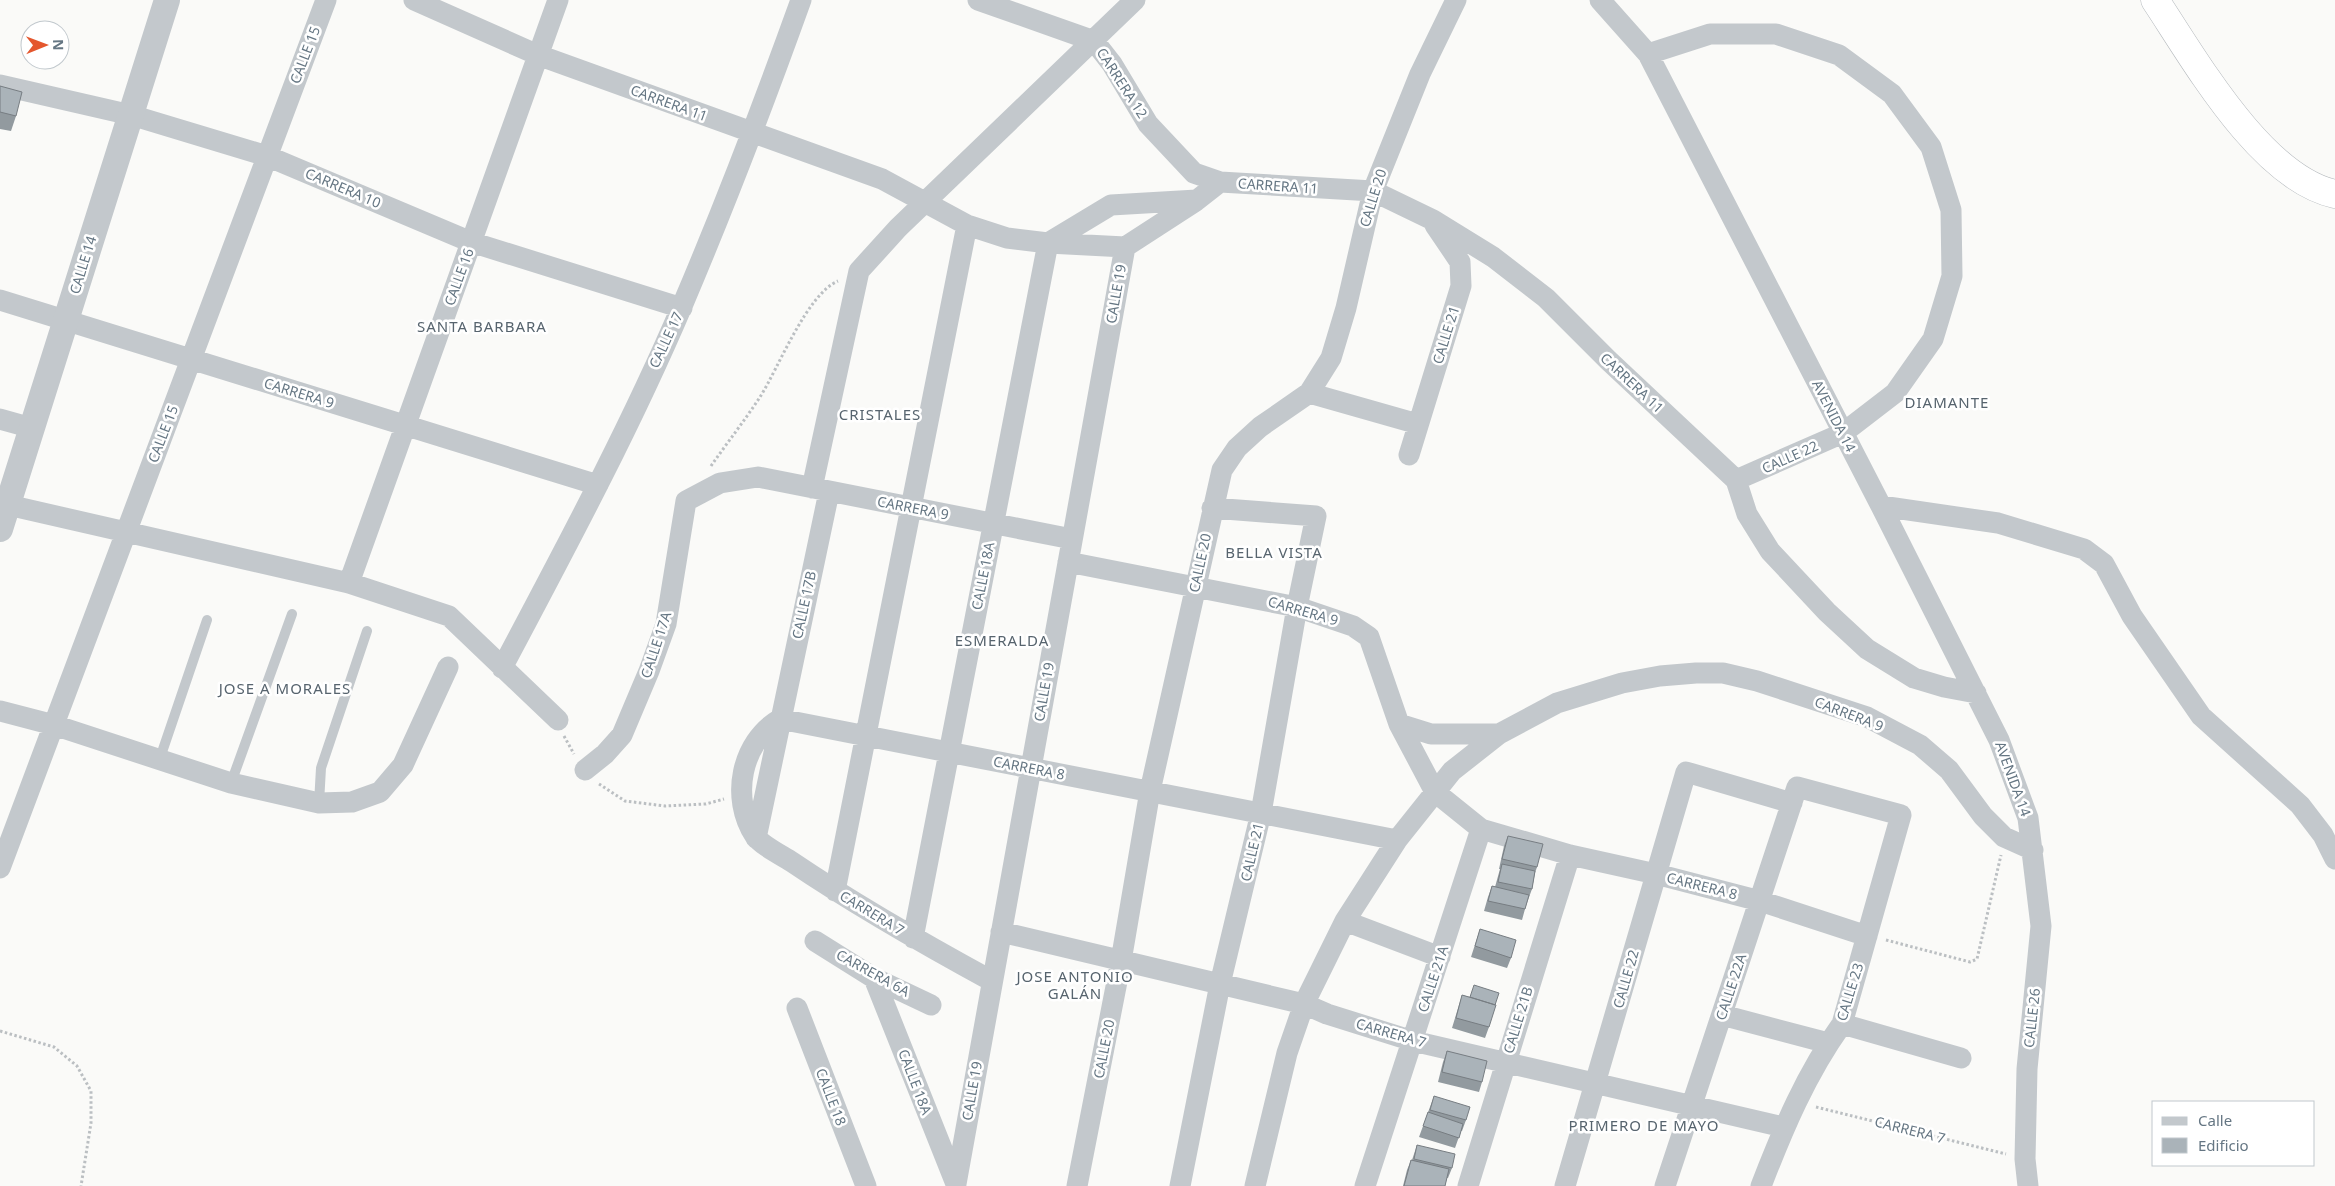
<svg xmlns="http://www.w3.org/2000/svg" width="2335" height="1186" viewBox="0 0 2335 1186" font-family="'Noto Sans',sans-serif">
<rect width="100%" height="100%" fill="#fafaf8"/>
<g fill="none" stroke-linecap="round" stroke-linejoin="round">
<defs>
<path id="trunk" d="M2155,0C2195,60 2261,178 2335,194"/>
</defs>
<use href="#trunk" stroke="#b4b9bd" stroke-width="29"/>
<path stroke="#bbbfc2" stroke-width="3" stroke-dasharray="2.5 2.5" stroke-linecap="butt" d="M711,466C727,443 745,420 760,397C779,367 807,294 838,281
M564,736L574,754
M599,784L625,801L665,806L706,804L724,799
M1886,940L1970,962L1977,959L2001,855
M0,1031L54,1047L77,1066L91,1091V1123L81,1186
M1816,1107L2006,1154"/>
<path stroke="#c3c8cc" stroke-width="10" d="M159,761L207,620
M231,783L292,614
M319,803L321,768L367,631"/>
<path stroke="#c3c8cc" stroke-width="21" d="M414,0L538,55L882,179L967,225L1007,238L1048,243L1111,205L1197,200L1220,182
M978,0L1094,41L1112,64L1148,124L1194,173L1220,182L1373,191L1433,220L1493,257L1546,298L1608,360L1736,480L1747,514L1770,551L1827,612L1867,649L1914,678L1944,687L1976,693
M1600,0L1648,54L1881,506L1999,740L2028,818L2041,926L2027,1069L2025,1159L2028,1186
M1648,54L1710,34H1776L1839,55L1892,94L1931,147L1951,210L1952,276L1933,339L1895,393L1843,433L1736,480
M0,85L131,115L267,156L471,242L682,308
M1125,247L1196,201
M0,300L598,485
M1309,393L1418,424
M0,419L32,428
M1409,455L1461,286L1460,262L1435,225
M812,488L859,271L898,228L1135,0
M8,505L349,583L449,616L558,720
M1881,506L1998,523L2084,549L2104,564L2132,616L2201,716L2300,805L2323,835L2335,859
M1068,562L1297,607L1353,626L1369,637L1399,724L1435,792L1481,829L1570,855L1656,874L1760,901L1867,936
M349,583L558,0
M502,668C565,549 629,430 682,306C725,205 764,103 801,0
M0,711L54,725L231,783L319,803L352,802L380,792L403,765L448,667
M780,719L1397,840
M780,719C741,742 730,798 755,836C761,845 783,856 792,862C857,906 924,944 992,981
M1399,724L1431,734H1499
M585,770L605,754L622,735L649,671L666,624L686,501L720,483L758,477L1072,539
M756,838L829,492
M0,868L326,0
M835,891L967,225
M1345,921L1440,957
M1001,932L1304,1004L1327,1014L1413,1041L1783,1127
M913,938L1048,243L1125,247
M815,941L874,978L931,1005
M874,978L956,1184
M797,1008L866,1186
M1722,1015L1828,1043
M1842,1024L1961,1058
M956,1184L1125,247
M1077,1186L1121,961L1150,791L1222,470L1237,448L1260,427L1309,393L1331,358L1346,308L1373,191L1420,74L1456,0
M1180,1186L1220,984L1261,813L1297,607L1316,516L1212,508
M1255,1186L1287,1053L1304,1004L1345,921L1397,840L1452,771L1499,734L1557,703L1622,683L1660,676L1696,673H1723L1757,681L1867,717L1920,745L1949,770L1983,816L2004,837L2033,850
M1365,1186L1481,829
M1468,1186L1570,855
M1565,1186L1686,772L1792,803
M1665,1186L1797,787L1901,815L1842,1024C1806,1074 1783,1129 1761,1186"/>
<path stroke="#c3c8cc" stroke-width="26" d="M0,529L167,0"/>
<use href="#trunk" stroke="#fff" stroke-width="28"/>
</g>
<path fill="#929a9f" d="M0,86L16,116L11,131L0,129Z
M1508,836L1537,867L1535,873L1532,889L1528,900L1525,909L1522,920L1484,911L1488,897L1492,886L1495,887L1500,869H1499L1504,846Z
M1480,929L1511,958L1507,968L1471,957Z
M1462,995L1470,997L1489,1027L1485,1038L1452,1028Z
M1447,1051L1482,1082L1479,1092L1438,1082L1443,1062Z
M1434,1096L1466,1120L1462,1131H1461L1455,1148L1419,1137Z
M1417,1145L1452,1168L1448,1178H1447L1445,1186H1403L1407,1170L1411,1160H1412Z"/>
<path fill="#aab3b9" stroke="#777d82" d="M0,86L22,92L16,116L0,112Z
M1508,836L1543,844L1537,867L1502,859Z
M1502,864L1535,871L1532,889L1498,882Z
M1492,886L1529,895L1525,909L1488,901Z
M1480,929L1516,940L1511,958L1475,946Z
M1474,985L1499,993L1495,1005L1470,997Z
M1462,995L1496,1005L1489,1027L1456,1018Z
M1447,1051L1487,1061L1482,1082L1442,1072Z
M1434,1096L1470,1107L1466,1120L1430,1110Z
M1428,1112L1463,1124L1459,1138L1423,1126Z
M1417,1145L1455,1154L1452,1168L1414,1159Z
M1411,1160L1449,1169L1445,1186H1404Z"/>
<g text-anchor="middle" stroke-width="5" stroke-linejoin="round" paint-order="stroke">
<g font-size="14" fill="#657683" stroke="#fff">
<text transform="translate(305 55) rotate(-69)" y="5">CALLE 15</text>
<text transform="translate(1122 83) rotate(57)" y="5">CARRERA 12</text>
<text transform="translate(669 103) rotate(20)" y="5">CARRERA 11</text>
<text transform="translate(1278 186) rotate(4)" y="5">CARRERA 11</text>
<text transform="translate(343 188) rotate(23)" y="5">CARRERA 10</text>
<text transform="translate(1373 198) rotate(-73)" y="5">CALLE 20</text>
<text transform="translate(83 265) rotate(-73)" y="5">CALLE 14</text>
<text transform="translate(459 277) rotate(-70)" y="5">CALLE 16</text>
<text transform="translate(1116 294) rotate(-80)" y="5">CALLE 19</text>
<text transform="translate(1446 335) rotate(-73)" y="5">CALLE 21</text>
<text transform="translate(666 340) rotate(-65)" y="5">CALLE 17</text>
<text transform="translate(1632 383) rotate(43)" y="5">CARRERA 11</text>
<text transform="translate(299 393) rotate(17)" y="5">CARRERA 9</text>
<text transform="translate(1834 416) rotate(63)" y="5">AVENIDA 14</text>
<text transform="translate(163 434) rotate(-69)" y="5">CALLE 15</text>
<text transform="translate(1790 457) rotate(-24)" y="5">CALLE 22</text>
<text transform="translate(913 508) rotate(11)" y="5">CARRERA 9</text>
<text transform="translate(1200 563) rotate(-78)" y="5">CALLE 20</text>
<text transform="translate(983 576) rotate(-79)" y="5">CALLE 18A</text>
<text transform="translate(804 605) rotate(-78)" y="5">CALLE 17B</text>
<text transform="translate(1303 611) rotate(16)" y="5">CARRERA 9</text>
<text transform="translate(656 645) rotate(-72)" y="5">CALLE 17A</text>
<text transform="translate(1044 692) rotate(-80)" y="5">CALLE 19</text>
<text transform="translate(1849 714) rotate(21)" y="5">CARRERA 9</text>
<text transform="translate(1029 768) rotate(11)" y="5">CARRERA 8</text>
<text transform="translate(2013 779) rotate(70)" y="5">AVENIDA 14</text>
<text transform="translate(1252 852) rotate(-77)" y="5">CALLE 21</text>
<text transform="translate(1702 886) rotate(14)" y="5">CARRERA 8</text>
<text transform="translate(872 913) rotate(31)" y="5">CARRERA 7</text>
<text transform="translate(873 973) rotate(29)" y="5">CARRERA 6A</text>
<text transform="translate(1433 979) rotate(-72)" y="5">CALLE 21A</text>
<text transform="translate(1626 979) rotate(-74)" y="5">CALLE 22</text>
<text transform="translate(1731 987) rotate(-72)" y="5">CALLE 22A</text>
<text transform="translate(1850 992) rotate(-73)" y="5">CALLE 23</text>
<text transform="translate(2032 1018) rotate(-84)" y="5">CALLE 26</text>
<text transform="translate(1518 1020) rotate(-73)" y="5">CALLE 21B</text>
<text transform="translate(1391 1033) rotate(16)" y="5">CARRERA 7</text>
<text transform="translate(1104 1049) rotate(-79)" y="5">CALLE 20</text>
<text transform="translate(915 1082) rotate(69)" y="5">CALLE 18A</text>
<text transform="translate(972 1091) rotate(-80)" y="5">CALLE 19</text>
<text transform="translate(831 1097) rotate(69)" y="5">CALLE 18</text>
<text transform="translate(1910 1130) rotate(14)" y="5">CARRERA 7</text>
</g>
<g font-size="15" letter-spacing="1" fill="#57646e" stroke="#fff">
<text x="482" y="332">SANTA BARBARA</text>
<text x="1947" y="408">DIAMANTE</text>
<text x="880" y="420">CRISTALES</text>
<text x="1274" y="558">BELLA VISTA</text>
<text x="1002" y="646">ESMERALDA</text>
<text x="285" y="694">JOSE A MORALES</text>
<text x="1075" y="982">JOSE ANTONIO<tspan x="1075" dy="17">GALÁN</tspan></text>
<text x="1644" y="1131">PRIMERO DE MAYO</text>
</g>
</g>
<rect x="2152" y="1101" width="162" height="65" fill="#ffffff" stroke="#c1c8cd"/>
<rect x="2162" y="1117" width="25" height="8" fill="#c3c8cc" stroke="#c1c8cd"/>
<text x="2198" y="1126" font-size="15" fill="#657683">Calle</text>
<rect x="2162" y="1138" width="25" height="15" fill="#aab3b9" stroke="#c1c8cd"/>
<text x="2198" y="1151" font-size="15" fill="#657683">Edificio</text>
<g transform="translate(45 45) rotate(89)"><circle r="24" fill="#ffffff" stroke="#c1c8cd"/>
<path d="M0-4L9 19L0 12L-9 19Z" fill="#e4572e"/>
<text y="-8" font-size="14" font-weight="bold" text-anchor="middle" fill="#657683">N</text>
</g>
</svg>
